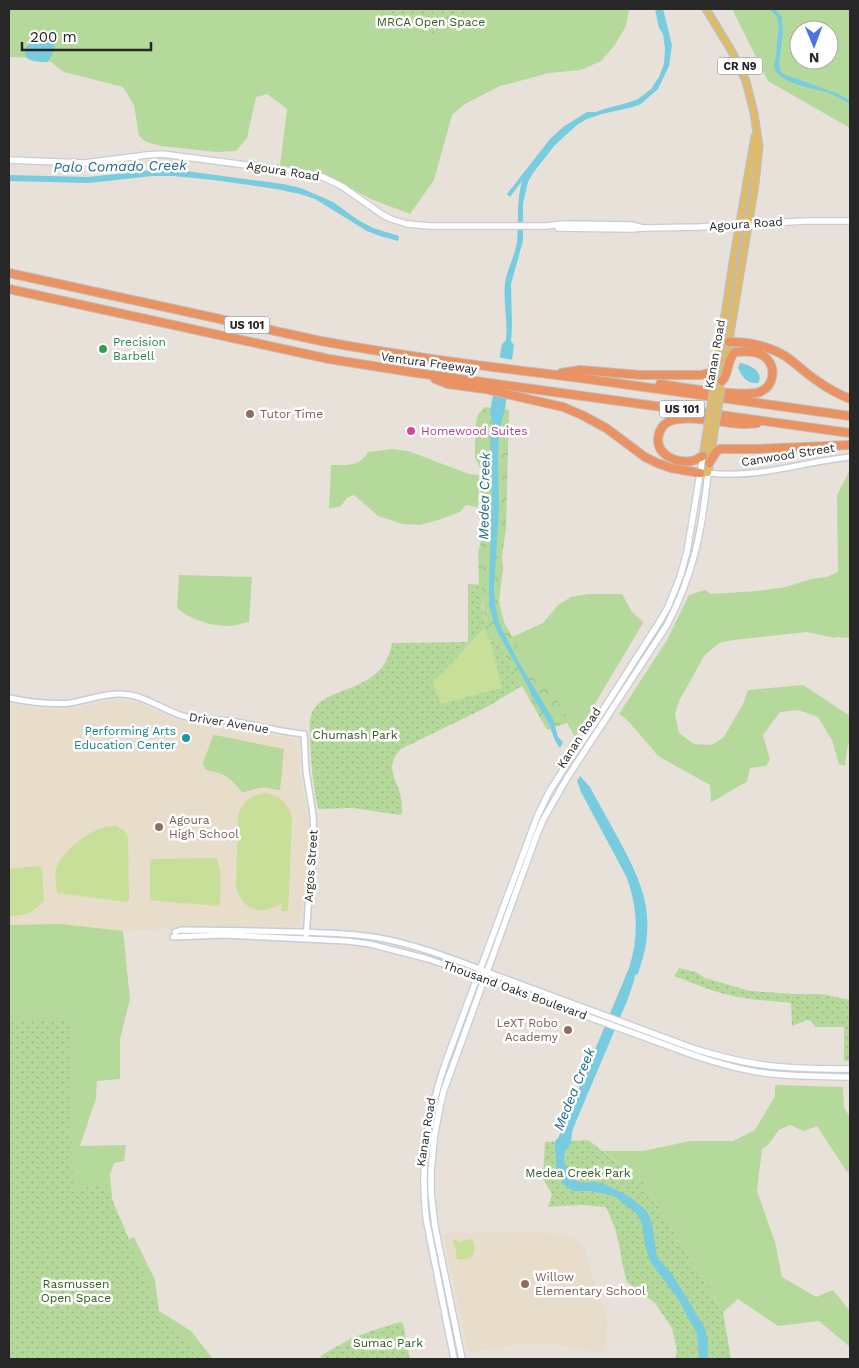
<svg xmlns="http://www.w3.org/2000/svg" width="859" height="1368" viewBox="0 0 859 1368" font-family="'Work Sans',sans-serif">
<defs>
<pattern id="forest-crowns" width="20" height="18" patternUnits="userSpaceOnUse" patternTransform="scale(1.25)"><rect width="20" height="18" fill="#b5d99b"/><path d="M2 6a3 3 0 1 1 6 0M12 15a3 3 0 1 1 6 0" fill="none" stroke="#9cba86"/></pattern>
<pattern id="park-dots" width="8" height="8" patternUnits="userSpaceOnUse" patternTransform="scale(1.25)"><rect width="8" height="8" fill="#b5d99b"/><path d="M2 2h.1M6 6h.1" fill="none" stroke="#9cba86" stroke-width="1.8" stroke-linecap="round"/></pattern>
</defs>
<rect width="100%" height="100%" fill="#e8e1da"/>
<path fill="#e8dcca" d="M118,700L138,703L173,719L183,722L235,729L296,739L298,741L300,776L308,817L309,837L308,857L301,923L299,925H295V931L180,928L84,933L9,946V704L31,708L58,710L89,706L102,702Z
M540,1232L572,1237L584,1248L607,1321V1340L604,1351L596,1353L586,1350L552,1344L512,1345L471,1352L468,1351L443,1233Z"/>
<path fill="#b5d99b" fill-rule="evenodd" d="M9,9H629L626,26L615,45L601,61L581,70L549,73L500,86L465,104L452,115L434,180L410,214L371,199L328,176L280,166L287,109L267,94L256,97L247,138L236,151L217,152L161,146L146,142L139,136L134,105L123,87L64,72L51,62L39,58L9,57Z
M732,9H850V128L768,81ZM799,30H829V60H799Z
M392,449L408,451L469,474L479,475L478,507L466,505L460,512L441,519L420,525L403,524L378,516L354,495L347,498L341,506L329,509L331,465C345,465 361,467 368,452Z
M850,470V638L837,637L835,638L807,632L733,640L719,643L704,656L679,701L675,714L679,733L694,744L712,745L724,737L744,702L748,690L803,685L850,716V739L847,749L845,766L839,764L832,740L818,717L798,710L780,712L763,735L770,760L766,766L750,768L747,782C734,788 724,796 711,802L710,785L658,756L637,731L625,718L619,714L667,640L689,595L705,590L711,594L757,591L786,587L811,579L827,577L838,572L837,495Z
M179,575L252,577L249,622C242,623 235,626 229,626C211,626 191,620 177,608Z
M588,594H622L632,612L642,621L643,623L575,737L567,723V716L532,671L512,637L543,623L558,605L571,597Z
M215,735L284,749L280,790C273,790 266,786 258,788C252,789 248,792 242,792C237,786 231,779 224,775C218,772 211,772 205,769L203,763L213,736Z
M61,924L123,931L130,999L120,1039V1079L97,1081L96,1098L80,1146L126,1145L124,1161L114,1163L110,1175L115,1231L122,1242L134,1237L155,1280L159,1311L191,1331L213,1359H9V925Z
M775,1085L843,1087L844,1108L850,1117V1171L847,1172L817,1126L804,1131L790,1125L779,1130L768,1145L762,1149L757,1191L775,1242L782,1277L816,1297L833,1290L850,1311V1347L819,1321L778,1326L738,1299L723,1312L643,1182L603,1151H643L690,1141H733L755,1130L775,1096Z"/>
<path fill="url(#forest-crowns)" d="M485,407L509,410L506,529L502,556L503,568L499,601L504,622L532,671H538L567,716V723L547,730L490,630C482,612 482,604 482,585H479L478,553L485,525L480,498L482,478L480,467L475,458V426L478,414Z"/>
<path fill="url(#park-dots)" d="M377,9H477L432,37Z
M468,584L482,585V607L484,616L490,630L522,686L485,708L401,749C385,766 394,775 400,793C402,799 402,806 402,813L400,815L353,808L319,809L318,808C313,785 311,763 310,739C310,732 309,723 311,716C320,683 383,697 392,643L468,642Z
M679,968L696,972L705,978L750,991L795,994H822L850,1000V1061H844V1027H815L812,1022L807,1020L792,1026L791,1003C771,1001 752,1000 733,996C713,992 694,983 674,976Z
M69,1018L73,1189L106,1185L162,1317L209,1359H9V1019Z
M588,1140L643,1182L723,1312L731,1359H675L677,1351L672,1328L655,1303L627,1282L623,1267L619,1244L615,1228L606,1207L580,1205L548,1207L552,1194L543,1179L545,1142Z
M400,1322L403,1324L410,1359H323L320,1356L352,1338L374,1330Z"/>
<path fill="#c7df98" d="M484,628C495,647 496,667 502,688L501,689H497L441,704L432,682C451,666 466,646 484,628Z
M267,793C282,797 288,804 292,818L288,911H281L282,903C260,916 245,912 236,888L238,817C242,800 251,795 267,793Z
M117,826L124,831L128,837L129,899L127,902L57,893C57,886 54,876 56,869C61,852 88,831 105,827C109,826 113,826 117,826Z
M217,858L221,876L220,904L217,906L189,903L188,904L150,900V861L153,859Z
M35,866L42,868L44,901L30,913L9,917V869Z
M472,1239C478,1253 472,1261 457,1259L455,1245L452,1243L454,1240H456L459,1242Z"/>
<path fill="#77ccdf" d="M655,9H663L672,45L669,66L658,89L641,104L633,107L602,114L587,119L578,124L555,145L533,173L528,182L523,204V241L511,284L512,327L511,341L514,345L505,409L499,430L498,464L499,508L494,589L495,603L499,623L517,659L553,719L558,737L563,742L560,748C553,740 552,730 548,722C541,709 532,699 528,686L499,635L494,624L489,605V584L491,526L492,478L490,438L492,420L490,412L502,344L506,340C508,321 503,302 505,283C507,269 515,256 517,242C519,221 516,202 522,181L510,197L507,194L550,139L563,127L587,112H596L604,109L627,103L638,99L651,89L659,77L664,64L665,49L663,34L659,28Z
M767,9H775L782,17L783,34L779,63L781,73L838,94L850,100V104C843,100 836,96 829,93C814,88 777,84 774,66C776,58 777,49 777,41C779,28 782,15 767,9Z
M45,40L54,43C56,50 51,56 48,62C43,62 36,62 31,60C21,57 25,44 33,41C36,40 42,40 45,40Z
M153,170L186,171L283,184L301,188L333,202L358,220L373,228L399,236L398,241L380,236L367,231L315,199L300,194L276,189L214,180L173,176H153L89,183L9,181V175L88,177Z
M740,363C749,364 765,372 758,383C747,384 743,378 738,368Z
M580,776L590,787C599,804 609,821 618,838C634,868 650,897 647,933C647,947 642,960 638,974L635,975L634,981L627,1001L575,1124L572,1132L571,1143L565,1151L564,1160L567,1170L572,1179L582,1183L595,1182L605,1184L630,1197L647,1211L652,1223L657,1257L672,1274L705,1328L708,1341V1359H699L697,1334L677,1297L651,1263L645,1246L642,1223L636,1213L614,1196L590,1191H573L563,1184L556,1167L555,1141L558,1138L560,1134L629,968C639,937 638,907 626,876L581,792L577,781Z"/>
<path fill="#e8e1da" d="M497,357L514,360L509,397L490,393Z"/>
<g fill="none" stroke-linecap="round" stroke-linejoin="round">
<defs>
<path id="tertiary" d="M708,473C758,479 801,462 850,457
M9,698C29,702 49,705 70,703C89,700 110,691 130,695C149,698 165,711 183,716C198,720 214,719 229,721C254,724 279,732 304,734L306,771L313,815L314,835V855L309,895L306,939
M175,932L181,930C221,930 260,931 299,932C326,933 352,933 379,938C413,944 447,957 480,969
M173,937L224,935L347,941L370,944L428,959L478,976"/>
<path id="secondary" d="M9,160L85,163L147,155L162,154L299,172L323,177L343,187L383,215L391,219L407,224L431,226H546L562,224L631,225L643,228
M558,228L631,229L643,228L699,227L805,221H850
M484,971L695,1049C718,1056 740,1062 764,1065C792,1069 822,1069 850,1069
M482,978L693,1055C717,1063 740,1070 765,1073C793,1077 822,1076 850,1077
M454,1359L426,1218C420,1160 427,1118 445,1064L537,817L549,792L565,767L596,721L660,621L668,607L680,577L687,552L703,456
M462,1359L435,1227L431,1192V1172L434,1139L440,1106L444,1090L536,837L543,820L567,778L667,625C694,573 702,531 708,473"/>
<path id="primary" d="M706,9L731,50L746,81L754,113L759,146L755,184L723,376
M714,387L733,262L755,136
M703,456L708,425
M700,473H708L715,426"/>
<path id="motorway" d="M9,273L321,341C407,357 493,367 580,378C670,390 760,403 850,416
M9,289L329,359L417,373L850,433
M729,342C748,342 769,346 785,356C796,363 805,373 816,380C827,388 838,394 850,399
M561,373L580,370L640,375H701L712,372L714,363L718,360
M435,379L448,384L485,389L563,407L582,415L606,428L645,457L657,463L671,468L700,473
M660,384C680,387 744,398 760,392C774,386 777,367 765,357C758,351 744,351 735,352C726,360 730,373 722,381
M703,456C700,457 696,460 692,461C677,463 657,456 658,438C659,433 660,428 665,424C679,412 722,423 741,424C746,424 751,424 757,423
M709,463L717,451L720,449H758L850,445"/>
</defs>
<use href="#tertiary" stroke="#c8ccd7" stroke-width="8"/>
<use href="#secondary" stroke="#c8ccd7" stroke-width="8"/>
<use href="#primary" stroke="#bebebe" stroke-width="9"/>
<use href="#motorway" stroke="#bebebe" stroke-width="10"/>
<use href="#tertiary" stroke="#fff" stroke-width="5"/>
<use href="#secondary" stroke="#fff" stroke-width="5.5"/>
<use href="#primary" stroke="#dfba67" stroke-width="6"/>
<use href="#motorway" stroke="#eb9262" stroke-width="8"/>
<defs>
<path id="primary-bridge" d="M708,425L714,387
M715,426L721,388"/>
</defs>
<use href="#primary-bridge" stroke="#bebebe" stroke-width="9" stroke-linecap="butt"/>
<use href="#primary-bridge" stroke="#dfba67" stroke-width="6"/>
</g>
<circle fill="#2e9e5b" stroke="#fff" stroke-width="2" cx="103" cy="349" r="5"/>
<g fill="#8d6e63" stroke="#fff" stroke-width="2">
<circle cx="250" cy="414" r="5"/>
<circle cx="159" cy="827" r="5"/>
<circle cx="568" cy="1030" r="5"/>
<circle cx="525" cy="1284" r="5"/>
</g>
<circle fill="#d1479c" stroke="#fff" stroke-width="2" cx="411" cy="431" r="5"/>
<circle fill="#0f9aa8" stroke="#fff" stroke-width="2" cx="186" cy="738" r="5"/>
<g text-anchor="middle" stroke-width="5" stroke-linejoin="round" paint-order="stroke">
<g fill="#fff" stroke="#686868" stroke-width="1">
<rect x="717.5" y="57.5" width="45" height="17" rx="4"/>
<rect x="224.5" y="316.5" width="45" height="17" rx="4"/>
<rect x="659.5" y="400.5" width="45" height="17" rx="4"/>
</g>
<g font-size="11" font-weight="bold" fill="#272727">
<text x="740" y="70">CR N9</text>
<text x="247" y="329">US 101</text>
<text x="682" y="413">US 101</text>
</g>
<g font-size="12" fill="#315a21" stroke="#fff">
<text x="431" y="26">MRCA Open Space</text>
<text x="355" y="739">Chumash Park</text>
<text x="578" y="1177">Medea Creek Park</text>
<text x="76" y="1288">Rasmussen<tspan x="76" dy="14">Open Space</tspan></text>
<text x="388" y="1347">Sumac Park</text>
</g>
<g font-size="12" fill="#272727" stroke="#fff">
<text transform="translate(283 171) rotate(9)" y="4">Agoura Road</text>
<text transform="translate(746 224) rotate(-4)" y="4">Agoura Road</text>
<text transform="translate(715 354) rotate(-80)" y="4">Kanan Road</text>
<text transform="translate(429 363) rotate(8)" y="4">Ventura Freeway</text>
<text transform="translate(788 455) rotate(-9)" y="4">Canwood Street</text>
<text transform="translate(229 723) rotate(9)" y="4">Driver Avenue</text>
<text transform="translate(579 738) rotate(-57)" y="4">Kanan Road</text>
<text transform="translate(311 866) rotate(-86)" y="4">Argos Street</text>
<text transform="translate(515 990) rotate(20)" y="4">Thousand Oaks Boulevard</text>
<text transform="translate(426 1132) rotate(-81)" y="4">Kanan Road</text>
</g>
<g font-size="12" fill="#27864d" stroke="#fff" text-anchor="start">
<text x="113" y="346">Precision<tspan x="113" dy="14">Barbell</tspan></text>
</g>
<g font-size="12" fill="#785e54" stroke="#fff" text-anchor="start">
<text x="260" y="418">Tutor Time</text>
<text x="169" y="824">Agoura<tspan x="169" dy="14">High School</tspan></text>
<text x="558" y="1027" text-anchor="end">LeXT Robo<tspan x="558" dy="14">Academy</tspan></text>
<text x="535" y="1281">Willow<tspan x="535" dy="14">Elementary School</tspan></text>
</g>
<g font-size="12" fill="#b23c85" stroke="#fff" text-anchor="start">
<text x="421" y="435">Homewood Suites</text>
</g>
<g font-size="12" fill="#0d838f" stroke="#fff" text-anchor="end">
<text x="176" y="735">Performing Arts<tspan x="176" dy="14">Education Center</tspan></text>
</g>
<g font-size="14" font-style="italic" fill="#1c6a86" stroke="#fff">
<text transform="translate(120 166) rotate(-1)" y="5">Palo Comado Creek</text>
<text transform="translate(484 496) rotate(-89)" y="5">Medea Creek</text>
<text transform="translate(574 1089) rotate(-68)" y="5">Medea Creek</text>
</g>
</g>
<rect width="859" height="1368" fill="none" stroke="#272727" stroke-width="20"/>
<g transform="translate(814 45) rotate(179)"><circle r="24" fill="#ffffff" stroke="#a9a9a9"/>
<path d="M0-4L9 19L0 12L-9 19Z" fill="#4a73e4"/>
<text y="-8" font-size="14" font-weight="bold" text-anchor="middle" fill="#272727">N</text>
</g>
<path d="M22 42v8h129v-8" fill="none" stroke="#272727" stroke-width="2.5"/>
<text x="30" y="42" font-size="15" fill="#272727" stroke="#ffffff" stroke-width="4" paint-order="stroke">200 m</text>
</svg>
